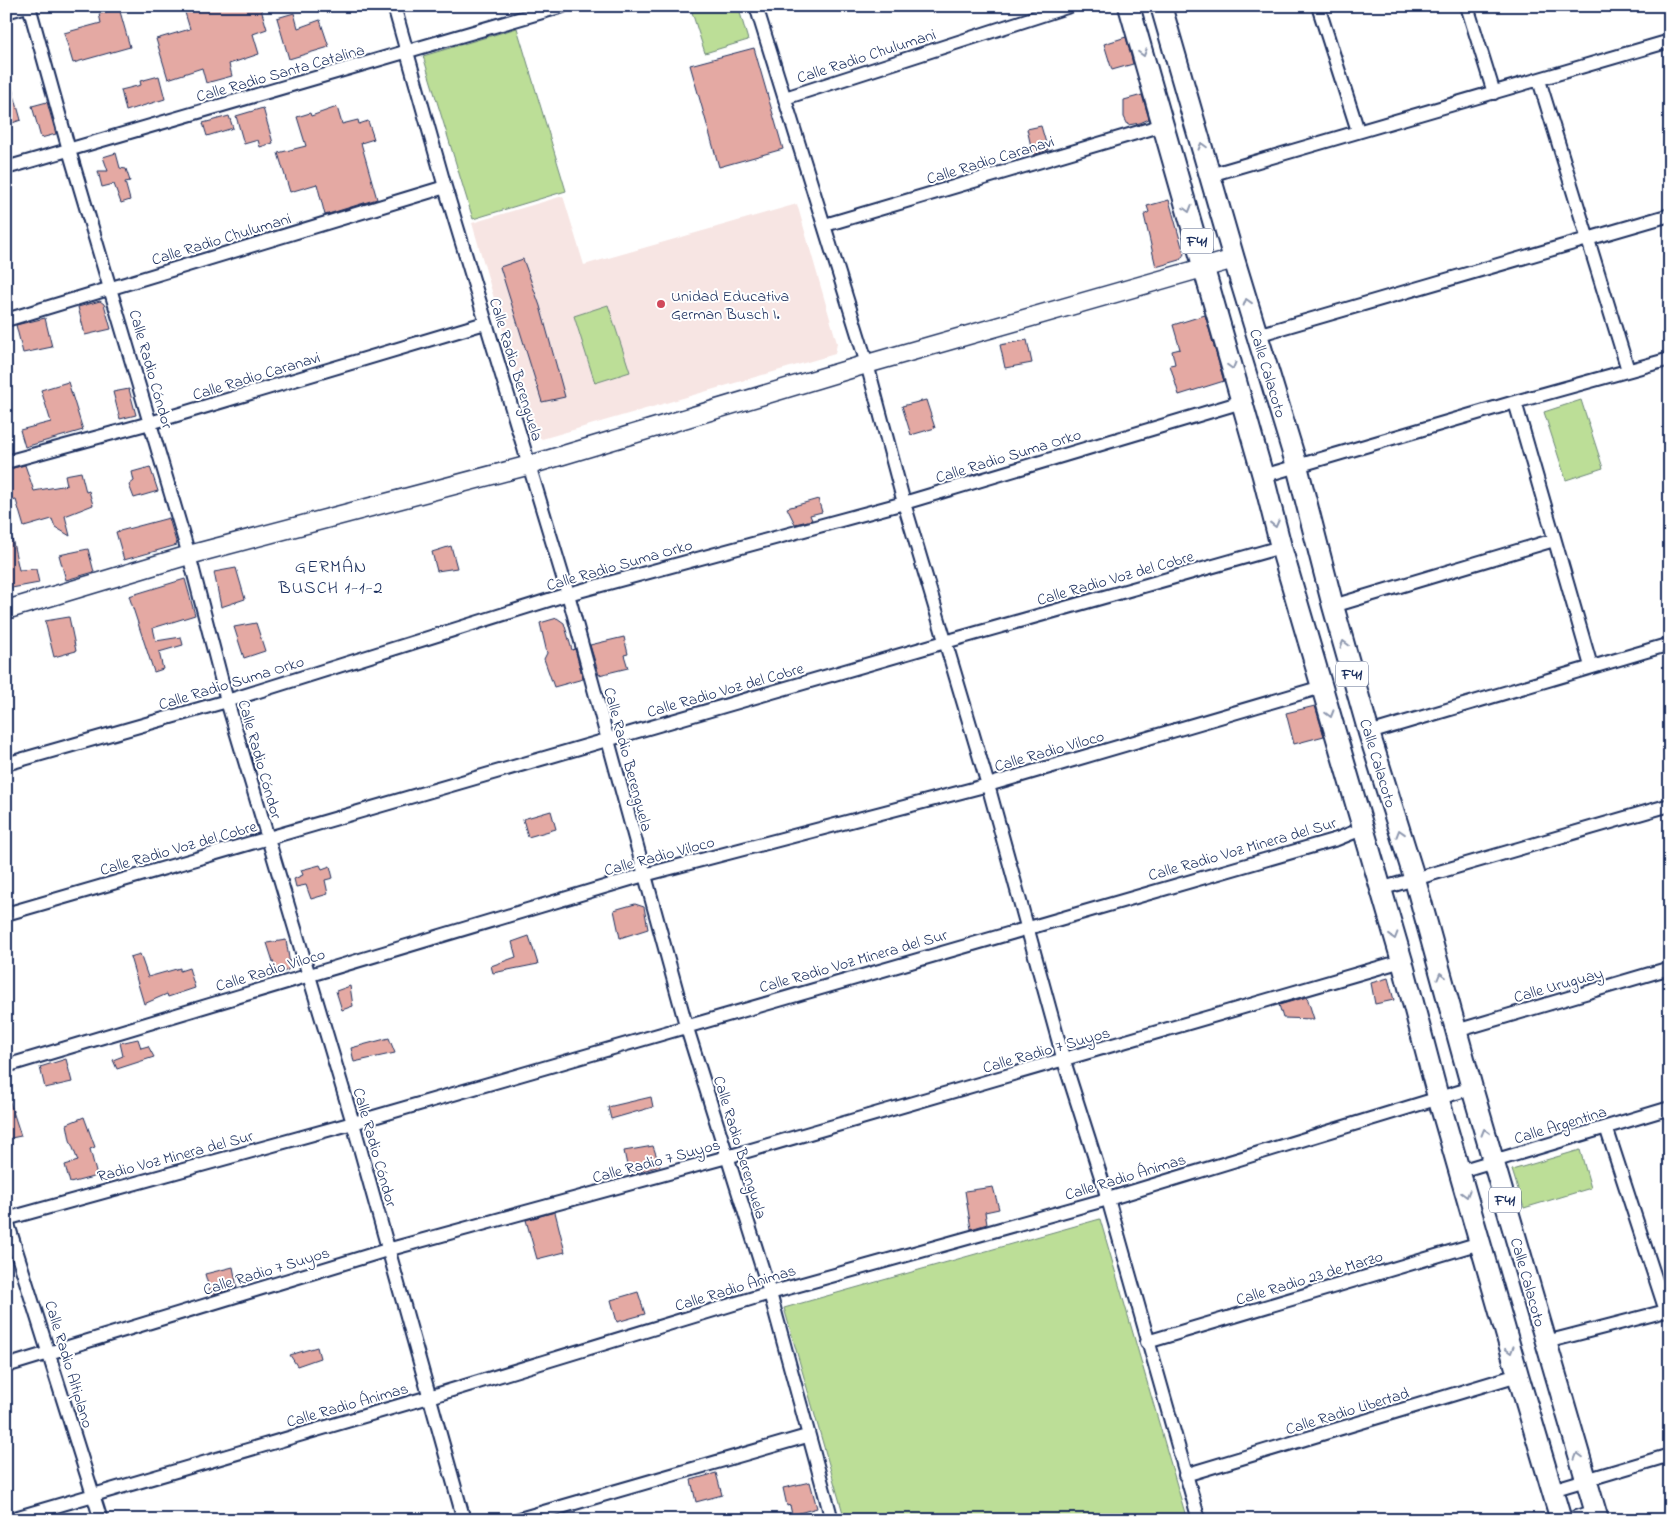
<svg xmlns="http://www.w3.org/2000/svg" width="1676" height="1526" viewBox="0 0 1676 1526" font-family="'Indie Flower',sans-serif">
<rect width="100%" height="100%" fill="#fff"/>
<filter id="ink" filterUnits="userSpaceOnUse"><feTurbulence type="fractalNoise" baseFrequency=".02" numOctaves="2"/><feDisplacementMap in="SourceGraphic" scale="10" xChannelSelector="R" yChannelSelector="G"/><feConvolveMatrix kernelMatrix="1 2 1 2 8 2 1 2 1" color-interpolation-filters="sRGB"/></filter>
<g filter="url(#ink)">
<path fill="#f7e5e3" d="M563,196L584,265L797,204L837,343L835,354L542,439L533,432L472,223Z"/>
<path fill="#bcde97" stroke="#6c867a" d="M690,6H738L748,40L705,53Z
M517,28L566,191L473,219L423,56Z
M608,305L630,372L595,383L574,316Z
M1581,400L1603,468L1566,480L1544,412Z
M1580,1150L1591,1188L1524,1208L1512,1170Z
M1100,1219L1187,1520H845L784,1308Z"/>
<path fill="#e4a9a3" stroke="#1b2f5e" d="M183,6H260L267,29L253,34L259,54L229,64L232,76L206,83L202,68L168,79L156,39L190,29Z
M119,8L130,47L73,63L64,33L101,23L99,14Z
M294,13L298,28L320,20L329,47L289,59L277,18Z
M1126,37L1133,64L1112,70L1104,44Z
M754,48L783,149L719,167L690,65Z
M159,76L165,99L126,111L121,90L141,85L140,81Z
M6,80H10L21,120L6,125Z
M1142,95L1149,119L1140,123L1128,125L1124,117V100Z
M47,102L56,134L41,138L32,106Z
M337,107L342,124L358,120L359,124L368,121L374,139L361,143L377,199L325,215L317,184L290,192L278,153L306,146L297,117L310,113L311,116Z
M263,108L273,143L260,147L258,140L244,144L236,116Z
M229,116L233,128L207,136L203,123Z
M1041,126L1048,150L1033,155L1027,129Z
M116,153L120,168L126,169L130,181L125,182L130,200L121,203L114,184L102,187L98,171H108L103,157Z
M1169,200L1184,254L1180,260L1156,267L1144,215L1149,212L1147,206Z
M523,259L540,306L565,397L542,402L500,267Z
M100,301L104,304L111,329L85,335L78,307Z
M1205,315L1224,381L1179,395L1170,365L1175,364L1172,351L1180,349L1173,325Z
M45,318L52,347L23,353L16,325Z
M1027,340L1032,363L1005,368L1000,345Z
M68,382L83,430L25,447L20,430L51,422L41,390Z
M129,389L136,415L120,419L113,392Z
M926,400L935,428L911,435L902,406Z
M25,465L34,491L67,485L65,475L81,472L86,492L89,491L93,505L65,516L70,536L55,527L52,519L24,527L16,500L6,502V470Z
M150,467L158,491L134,498L129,485L134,481L132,472Z
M818,499L822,512L810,515L812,520L795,524L787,508Z
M169,518L177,545L124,560L116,532Z
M12,538L19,570L36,569L39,583L6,589V539Z
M451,546L457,568L437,571L432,552Z
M88,549L94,572L66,580L59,555Z
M236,568L245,599L221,607L214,572Z
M185,579L195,615L153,628L156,641L181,637L183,645L159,652L163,669L154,672L129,596Z
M69,617L76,651L54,657L45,621Z
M557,618L564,623L572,650L575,649L583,679L554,687L544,659L547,653L540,623Z
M256,623L265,651L244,658L234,627Z
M624,637L628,654L624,655L628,668L599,675L590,645Z
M1315,706L1324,736L1294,744L1286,713Z
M551,811L556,829L528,837L523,819Z
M320,865L322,869L330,866L333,878L325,880L328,894L311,899L306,885L296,887L294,879L303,875L301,870Z
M635,904L644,907L648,929L620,938L614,910Z
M529,936L538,964L493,973L491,966L516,957L512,942Z
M286,940L290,964L288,970L277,974L267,943Z
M140,954L148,977L180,968V971L189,968L195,988L168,997L167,994L144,1004L130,957Z
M1388,978L1394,1000L1375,1004L1371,983Z
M350,986L353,1006L342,1010L336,991Z
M1307,997L1314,1019L1283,1018L1279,1005Z
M389,1038L395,1053L354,1062L351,1048Z
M138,1039L141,1048L148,1046L154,1057L117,1069L113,1060L123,1056L120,1043Z
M66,1059L72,1082L45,1088L40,1067Z
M651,1097L653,1107L611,1119L608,1107Z
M9,1099L21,1136L6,1139V1100Z
M84,1117L95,1147L90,1149L97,1176L70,1183L65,1165L78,1161L70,1140L67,1124Z
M653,1146L660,1166L629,1175L624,1151Z
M993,1187L999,1209L985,1212L987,1224L971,1229L965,1191Z
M555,1212L565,1252L537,1259L526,1220Z
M233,1267L237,1287L211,1295L205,1274Z
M638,1292L645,1314L617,1322L611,1300Z
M317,1347L320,1358L297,1366L290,1355Z
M716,1473L722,1495L696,1502L691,1480Z
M810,1482L817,1508L792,1515L790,1505L787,1506L783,1488Z"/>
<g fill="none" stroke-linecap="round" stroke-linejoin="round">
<defs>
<path id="street" d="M29,6L69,150L189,555L227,701L353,1123L464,1520
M394,6L445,187L568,594L686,1025L770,1293L832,1520
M756,6L867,364L904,503L988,785L1064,1061L1108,1199L1199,1520
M1318,6L1358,131
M1467,6L1494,93
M6,12L27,6
M1539,80L1628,370
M785,98L1070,6
M6,168L563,6
M1210,175L1670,41
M825,225L1163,125
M6,320L445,187
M1257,335L1670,215
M1515,402L1591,666
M6,462L150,423L485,323
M1263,476L1515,402L1670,359
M1333,606L1554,540
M1369,733L1670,644
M6,764L227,701L568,594L904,503L1242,402
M1380,889L1670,805
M6,914L945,642L1281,547
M1456,1031L1670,968
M6,1066L644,875L988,785L1322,687
M1606,1127L1666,1311
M1460,1171L1670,1108
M6,1218L101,1520
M6,1219L353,1123L1337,839L1362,829
M1147,1342L1480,1243
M1546,1342L1670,1310
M6,1366L387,1250L727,1157L1402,961
M1185,1475L1518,1375
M1552,1490L1670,1455
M8,1520L429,1397L770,1293L1108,1199L1472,1088
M516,1520L807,1436
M1568,1520L1595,1511"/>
<path id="secondary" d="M6,610L189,555L530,465L867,364L1234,259"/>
<path id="primary" d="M1129,6L1263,476L1281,547L1402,961L1438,1097L1518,1375L1561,1520
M1161,6L1234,259L1297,466L1333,606L1369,733L1415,880L1472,1088L1598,1520"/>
</defs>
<use href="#street" stroke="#1b2f5e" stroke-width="16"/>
<use href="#secondary" stroke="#1b2f5e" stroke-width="21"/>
<use href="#primary" stroke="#1b2f5e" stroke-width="24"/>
<use href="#street" stroke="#fff" stroke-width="12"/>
<use href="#secondary" stroke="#fff" stroke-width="18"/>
<use href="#primary" stroke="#fff" stroke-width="20"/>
</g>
<defs><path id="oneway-chevron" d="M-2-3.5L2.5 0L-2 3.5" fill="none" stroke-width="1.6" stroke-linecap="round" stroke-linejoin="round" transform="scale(1.25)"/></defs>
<g stroke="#8d97ae">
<use href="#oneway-chevron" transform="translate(1143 53) rotate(74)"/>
<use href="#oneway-chevron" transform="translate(1202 146) rotate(-106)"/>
<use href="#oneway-chevron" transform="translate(1188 209) rotate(74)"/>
<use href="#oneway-chevron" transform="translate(1247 302) rotate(-107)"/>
<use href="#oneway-chevron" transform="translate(1232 366) rotate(74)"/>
<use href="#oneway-chevron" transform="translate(1275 524) rotate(76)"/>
<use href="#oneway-chevron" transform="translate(1344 644) rotate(-106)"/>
<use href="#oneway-chevron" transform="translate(1330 714) rotate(74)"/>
<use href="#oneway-chevron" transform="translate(1400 833) rotate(-107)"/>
<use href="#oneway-chevron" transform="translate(1394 936) rotate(73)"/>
<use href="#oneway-chevron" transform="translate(1441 976) rotate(-105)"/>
<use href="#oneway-chevron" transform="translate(1485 1132) rotate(-106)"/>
<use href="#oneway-chevron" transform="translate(1466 1194) rotate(74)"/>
<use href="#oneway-chevron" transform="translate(1510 1350) rotate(74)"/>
<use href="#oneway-chevron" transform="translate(1578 1456) rotate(-106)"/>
</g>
</g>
<circle fill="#d1495b" stroke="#fff" stroke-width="2" cx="661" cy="304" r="5"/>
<g text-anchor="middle" stroke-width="4" stroke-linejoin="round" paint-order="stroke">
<g fill="#fff" stroke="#5f6d8e" stroke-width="1">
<rect x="1181" y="228.5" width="32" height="25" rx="4"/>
<rect x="1336" y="661.5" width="32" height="25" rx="4"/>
<rect x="1489" y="1187.5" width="32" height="25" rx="4"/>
</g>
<g font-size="15" font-weight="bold" fill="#1b2f5e">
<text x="1197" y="246">F41</text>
<text x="1352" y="679">F41</text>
<text x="1505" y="1205">F41</text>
</g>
<g font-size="16" fill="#1b2f5e" stroke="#fff">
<text transform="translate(866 55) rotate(-18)" y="6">Calle Radio Chulumani</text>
<text transform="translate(280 72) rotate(-16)" y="6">Calle Radio Santa Catalina</text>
<text transform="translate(990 159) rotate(-17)" y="6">Calle Radio Caranavi</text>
<text transform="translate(221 238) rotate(-17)" y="6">Calle Radio Chulumani</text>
<text transform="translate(152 369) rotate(74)" y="6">Calle Radio Cóndor</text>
<text transform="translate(517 369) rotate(73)" y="6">Calle Radio Berenguela</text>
<text transform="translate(1269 373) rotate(73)" y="6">Calle Calacoto</text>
<text transform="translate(256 375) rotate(-17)" y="6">Calle Radio Caranavi</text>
<text transform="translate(1008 455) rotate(-17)" y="6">Calle Radio Suma Orko</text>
<text transform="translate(619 564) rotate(-16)" y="6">Calle Radio Suma Orko</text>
<text transform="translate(1115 577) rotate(-16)" y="6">Calle Radio Voz del Cobre</text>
<text transform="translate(231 682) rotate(-17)" y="6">Calle Radio Suma Orko</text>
<text transform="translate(725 689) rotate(-16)" y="6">Calle Radio Voz del Cobre</text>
<text transform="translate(1049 750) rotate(-16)" y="6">Calle Radio Viloco</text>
<text transform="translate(261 759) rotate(74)" y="6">Calle Radio Cóndor</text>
<text transform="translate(629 759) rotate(75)" y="6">Calle Radio Berenguela</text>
<text transform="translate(1379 763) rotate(73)" y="6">Calle Calacoto</text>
<text transform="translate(178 847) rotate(-16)" y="6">Calle Radio Voz del Cobre</text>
<text transform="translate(1242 848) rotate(-16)" y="6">Calle Radio Voz Minera del Sur</text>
<text transform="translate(659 855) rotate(-15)" y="6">Calle Radio Viloco</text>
<text transform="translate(853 960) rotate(-16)" y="6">Calle Radio Voz Minera del Sur</text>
<text transform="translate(270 969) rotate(-17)" y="6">Calle Radio Viloco</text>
<text transform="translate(1558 984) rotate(-16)" y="6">Calle Uruguay</text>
<text transform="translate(1046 1049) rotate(-16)" y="6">Calle Radio 7 Suyos</text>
<text transform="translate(1560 1124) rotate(-17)" y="6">Calle Argentina</text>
<text transform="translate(376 1147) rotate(74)" y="6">Calle Radio Cóndor</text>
<text transform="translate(741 1147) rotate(73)" y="6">Calle Radio Berenguela</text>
<text transform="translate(175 1155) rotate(-15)" y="6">Radio Voz Minera del Sur</text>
<text transform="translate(656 1160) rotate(-15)" y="6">Calle Radio 7 Suyos</text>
<text transform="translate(1125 1176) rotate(-17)" y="6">Calle Radio Ánimas</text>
<text transform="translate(266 1270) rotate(-17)" y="6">Calle Radio 7 Suyos</text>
<text transform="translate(1309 1277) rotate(-17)" y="6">Calle Radio 23 de Marzo</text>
<text transform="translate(1529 1282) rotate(74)" y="6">Calle Calacoto</text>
<text transform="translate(735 1287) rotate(-17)" y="6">Calle Radio Ánimas</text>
<text transform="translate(70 1364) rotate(73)" y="6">Calle Radio Altiplano</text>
<text transform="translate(347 1404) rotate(-16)" y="6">Calle Radio Ánimas</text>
<text transform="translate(1347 1410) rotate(-17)" y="6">Calle Radio Libertad</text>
</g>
<g font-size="16" fill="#1b2f5e" stroke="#fff" text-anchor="start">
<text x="671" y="301">Unidad Educativa<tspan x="671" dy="18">German Busch I.</tspan></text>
</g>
<g font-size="18" letter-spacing="1" fill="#1b2f5e" stroke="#fff">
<text x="331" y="572">GERMÁN<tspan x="331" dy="21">BUSCH 1-1-2</tspan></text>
</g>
</g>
<rect width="1676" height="1526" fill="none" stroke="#fff" stroke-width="25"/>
<rect x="12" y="12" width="1651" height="1501" fill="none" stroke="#1b2f5e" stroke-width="2" filter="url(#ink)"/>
</svg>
